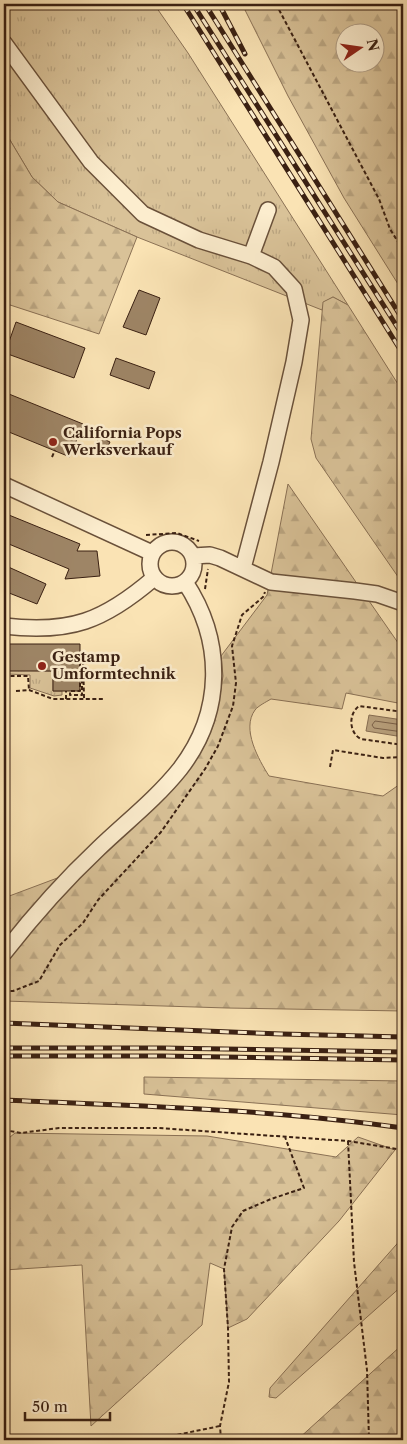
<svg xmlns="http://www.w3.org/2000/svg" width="407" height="1444" viewBox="0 0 407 1444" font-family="'Libre Caslon Text',serif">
<defs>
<pattern id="grass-tufts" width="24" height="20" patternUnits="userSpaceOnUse" patternTransform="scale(1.25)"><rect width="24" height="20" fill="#d9c298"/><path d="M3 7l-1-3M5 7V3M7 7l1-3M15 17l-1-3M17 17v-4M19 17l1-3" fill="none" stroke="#bba682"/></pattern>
<pattern id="forest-firs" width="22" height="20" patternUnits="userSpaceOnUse" patternTransform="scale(1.25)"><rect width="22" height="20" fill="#d9c298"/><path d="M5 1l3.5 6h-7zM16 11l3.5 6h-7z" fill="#bba682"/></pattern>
</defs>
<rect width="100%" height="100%" fill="#fae3b4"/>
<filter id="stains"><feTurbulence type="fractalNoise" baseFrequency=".004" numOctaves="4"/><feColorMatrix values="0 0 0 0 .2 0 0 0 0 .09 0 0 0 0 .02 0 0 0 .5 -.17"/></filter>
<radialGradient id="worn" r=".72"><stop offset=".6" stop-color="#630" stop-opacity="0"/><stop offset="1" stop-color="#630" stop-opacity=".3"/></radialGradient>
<path fill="url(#grass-tufts)" stroke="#8a7155" d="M4,4H154L188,53L348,305L333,297L324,302L322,310L137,237L58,202L32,177L4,130Z
M8,670L53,671V691H62V695L54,696L30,688V675L8,674Z"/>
<path fill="url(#forest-firs)" stroke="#8a7155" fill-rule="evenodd" d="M242,4H403V292L344,198L288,96ZM374,32V62H344V32Z
M4,130L32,177L58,202L137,237L99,334L4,303Z
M333,297L348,305L403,392V584L316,458L311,439L323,302Z
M288,484L403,650V704L346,693L342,709L271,699C266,702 258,706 255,710C241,729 259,760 269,776L383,796L403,782V1011L227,1008L4,1001V898L92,865L171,792L190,768L206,743L214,723L219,702L223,676L221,656L267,595Z
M144,1077L403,1081V1115L144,1094Z
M15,1133L207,1136L336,1157L358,1137L395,1150L339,1221L247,1319L228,1328L224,1269L210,1263L202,1325L91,1426L82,1265L4,1270V1142Z
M403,1237V1285L276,1398L269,1397L270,1388Z
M403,1344V1440H297Z"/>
<path fill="#b9a17d" stroke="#866d52" d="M369,715L403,720V737L366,731Z"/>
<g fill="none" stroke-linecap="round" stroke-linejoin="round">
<path stroke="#7a6048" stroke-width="1" d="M403,725L375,721L372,725L374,728L403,732"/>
</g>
<path fill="#9e8566" stroke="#3a2012" d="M139,290L160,298L146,335L123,327Z
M16,322L85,348L74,378L5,353Z
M116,358L155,372L149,389L110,375Z
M4,392L83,424L70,457L4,430Z
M99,437L110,442L105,452L95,447Z
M4,513L80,544L77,551H97L100,576L65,579L69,569L4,542Z
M4,565L46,584L37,604L4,591Z
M4,644H80V691H53V671H4Z"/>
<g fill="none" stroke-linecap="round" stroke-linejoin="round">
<defs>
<path id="minor" d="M4,43L91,162L143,214L199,240L251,256L274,267L294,289L301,320L294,362L271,462L243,568
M251,256L268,210
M4,485L152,553
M150 564a22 22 0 1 1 44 0a22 22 0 1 1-44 0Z
M193,556L210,555L220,558L271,582L355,591L377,594L403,603
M4,626C70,634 104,621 154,578
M4,953C33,916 64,881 98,849C125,823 156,799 180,769C224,712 224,641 185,582"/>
</defs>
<use href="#minor" stroke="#6a513a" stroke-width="18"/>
<path stroke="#3a2012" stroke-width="2" stroke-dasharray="4 2.5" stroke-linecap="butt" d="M276,4L379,199L390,229L403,250
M52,457L55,450
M146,535L177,533L199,541
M205,589L208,569
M80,658H83L84,698
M80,662H82V695H70V691H80Z
M4,676H28L29,690
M16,691L29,690L53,699H105
M66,699V691
M403,712L359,706C348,714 349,733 361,739L403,745
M330,767L333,750L383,758L403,757
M4,991H13L39,981L60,945L83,923L98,900L161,832L205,769L218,746L233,706L236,683L232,646L242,615L263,597L265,592
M4,1130L21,1133L59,1128H158L348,1141L403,1150
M348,1141L354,1262L367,1370L369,1440
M152,1440L220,1426
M221,1440L220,1426L229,1382L228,1328L224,1269L232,1227L243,1211L271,1199L304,1188L285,1137"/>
<use href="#minor" stroke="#fcedce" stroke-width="15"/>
<defs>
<path id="rail" d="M183,4L403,354
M193,4L403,336
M205,4L403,320
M219,4L245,54
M4,1023L282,1034L403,1037
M4,1048H162L403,1052
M4,1056H162L403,1060
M4,1100C137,1106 271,1109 403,1128"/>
</defs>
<use href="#rail" stroke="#3a2012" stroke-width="5"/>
<use href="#rail" stroke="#fcedce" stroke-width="3" stroke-dasharray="9" stroke-linecap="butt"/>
</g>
<g fill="#8f2418" stroke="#fcedce" stroke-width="2">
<circle cx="53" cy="442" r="5"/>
<circle cx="42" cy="666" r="5"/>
</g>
<g text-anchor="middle" stroke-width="5" stroke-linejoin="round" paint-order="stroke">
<g font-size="15" font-weight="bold" fill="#3a2012" stroke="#fcedce" text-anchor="start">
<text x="63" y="438">California Pops<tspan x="63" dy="17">Werksverkauf</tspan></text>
<text x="52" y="662">Gestamp<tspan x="52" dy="17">Umformtechnik</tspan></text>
</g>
</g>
<rect width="407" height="1444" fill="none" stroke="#fae3b4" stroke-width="20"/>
<rect x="5" y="5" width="397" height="1434" fill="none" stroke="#3a2012" stroke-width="2.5"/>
<rect x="10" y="10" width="387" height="1424" fill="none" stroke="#3a2012"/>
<g transform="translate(360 48) rotate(77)"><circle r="24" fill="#fcedce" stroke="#ae9b83"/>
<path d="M0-4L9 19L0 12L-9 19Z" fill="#8f2418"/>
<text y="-8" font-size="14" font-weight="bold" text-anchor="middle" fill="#3a2012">N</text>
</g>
<path d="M25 1412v8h85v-8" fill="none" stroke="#3a2012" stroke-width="2.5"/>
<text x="32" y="1412" font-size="15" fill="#3a2012" stroke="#fcedce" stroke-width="4" paint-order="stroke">50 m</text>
<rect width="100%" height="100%" filter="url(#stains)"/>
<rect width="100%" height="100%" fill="url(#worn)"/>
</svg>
